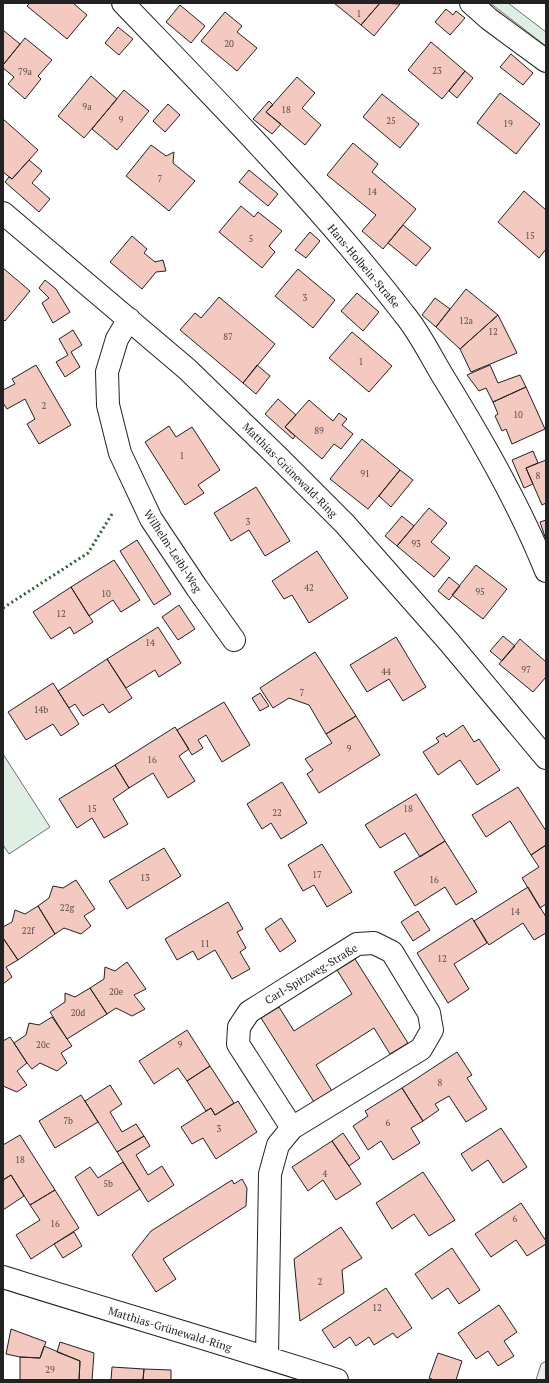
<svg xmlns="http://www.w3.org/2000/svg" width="549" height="1383" viewBox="0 0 549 1383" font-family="'PT Serif',serif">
<rect width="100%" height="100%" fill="#fff"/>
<path fill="#e0efe3" stroke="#6f6f6f" d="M490,3H508L546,32V46Z
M3,754L50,827L9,854L3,845Z"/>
<path fill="#ededed" stroke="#6f6f6f" d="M546,1361V1380H536L541,1364Z"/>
<path fill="#f3c9c0" stroke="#222" d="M30,3H73L87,15L67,39L27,6Z
M334,3H380L361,25Z
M380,3L400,4L374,36L361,25Z
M180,5L205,26L191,43L166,22Z
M446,9L453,15L456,11L465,18L450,35L435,22Z
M225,12L242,26L237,32L257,48L237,71L201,41Z
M118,27L133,39L119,55L105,43Z
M3,30L20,44L3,65Z
M25,38L52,60L38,76L41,79L25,99L8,84L14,77L3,68V65Z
M431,42L465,71L442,99L408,70Z
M511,54L533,73L523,85L500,67Z
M465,71L473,78L457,98L449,91Z
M91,76L117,99L84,138L58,116Z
M297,77L315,93L302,108L321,125L305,145L266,112Z
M124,90L149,111L117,150L92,129Z
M500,93L540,124L516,154L477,123Z
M382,94L419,124L400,148L363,117Z
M269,101L273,105L266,112L281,124L272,134L253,119Z
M168,104L180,115L165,132L153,121Z
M3,119L38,150L12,179L3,172Z
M353,143L378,164L372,172L416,209L383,249L362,231L376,215L327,175Z
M151,145L166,156L174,152L173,163L195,181L169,211L126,176Z
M29,160L42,171L32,183L50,199L39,212L5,182L9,177L12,179Z
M249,170L278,194L268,206L239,182Z
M524,191L546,210V249L539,258L498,222Z
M241,206L254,217L258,212L282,231L269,246L275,252L262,268L219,232Z
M403,225L431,248L416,266L388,243Z
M310,232L320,241L306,258L295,250Z
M132,236L147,249L144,253L155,262L163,260L166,271L156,272L142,289L110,262Z
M3,268L30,291L5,321L3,319Z
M298,269L335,300L313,328L275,296Z
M45,280L56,289L70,312L53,323L42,303L49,298L39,288Z
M466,289L498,315L460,349L436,327Z
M357,293L379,312L363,331L341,311Z
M219,297L275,344L243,383L180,330L195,313L201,318Z
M435,298L450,309L436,327L422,315Z
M498,315L517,353L471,372L460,349Z
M73,330L82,345L71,352L80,367L65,377L56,362L68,355L59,339Z
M352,332L392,366L369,392L329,358Z
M36,365L71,425L39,444L27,424L35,419L25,399L7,409L3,403V390L15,384L12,379Z
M257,365L270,376L256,394L243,383Z
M490,365L498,383L520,375L526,387L493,402L486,388L479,391L467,375Z
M526,387L545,429L512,444L506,429L502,431L495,416L498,414L493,402Z
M278,399L296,415L285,427L295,436L293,439L265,414Z
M309,400L333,421L339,413L347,419L342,425L353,434L341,449L334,444L322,459L285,427Z
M169,426L176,437L192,427L220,470L198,485L204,493L185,505L145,442Z
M362,439L400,470L368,509L330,479Z
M533,451L538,463L526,468L533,484L524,488L512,460Z
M546,460V503L542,505L526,468Z
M400,470L413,480L391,507L379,496Z
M256,487L290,541L265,556L249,530L231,541L214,513Z
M429,508L447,523L431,542L450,558L434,577L397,546Z
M402,516L414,526L397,546L385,536Z
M546,520V540L540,522Z
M137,540L171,594L154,605L120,551Z
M317,551L348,598L309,623L292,595L284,599L272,581Z
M114,560L140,600L121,612L113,600L89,616L71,587Z
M476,565L507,589L483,619L452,595Z
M449,577L460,586L449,600L438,591Z
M71,587L93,622L74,634L70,627L51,639L33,612Z
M179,605L195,629L178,640L162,617Z
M158,627L181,663L159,677L155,670L126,688L107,659Z
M503,636L515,646L502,661L490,651Z
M396,637L426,687L403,701L389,679L367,692L350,665Z
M520,639L546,662V677L533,692L499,664Z
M315,652L356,716L326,734L309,705L289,698L273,708L260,688Z
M107,659L132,698L109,713L103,704L83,716L75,704L69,708L58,691Z
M53,683L79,724L61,736L53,724L26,740L8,712Z
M260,693L269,706L260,711L252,698Z
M224,702L250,745L222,762L206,735L198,740L203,748L192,755L177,730Z
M356,716L380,755L319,793L307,774L313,770L305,759L332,743L326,734Z
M463,725L474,742L479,739L500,770L477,785L460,760L438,775L423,752L439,742L436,738L444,733L446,737Z
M175,727L189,749L179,756L195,781L168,798L153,773L129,788L115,765Z
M115,765L129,788L113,799L128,824L104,838L92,818L77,828L59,799Z
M282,782L307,823L281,839L271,823L262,829L247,804Z
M518,787L546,831V845L531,855L510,821L486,837L472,815Z
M416,794L445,841L420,857L405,833L380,848L365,825Z
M445,841L477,892L456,905L445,887L415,906L394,872Z
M322,844L352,892L327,907L314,885L303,891L288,865Z
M546,845V904L540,908L522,878L539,867L531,855Z
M164,848L181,876L127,909L109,881Z
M76,880L95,909L84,916L91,926L81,934L64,928L55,934L38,906L49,898L53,886L63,888Z
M528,887L546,917V933L534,940L523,923L489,945L474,921Z
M228,902L243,929L237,932L246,948L240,952L250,969L232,979L215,950L198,960L193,951L177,960L165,939Z
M38,906L55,934L18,960L3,938V927L12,922L15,910L25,914Z
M418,911L430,930L413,941L401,922Z
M281,918L296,941L280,952L265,929Z
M472,918L487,943L454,964L469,989L448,1003L417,953Z
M3,938L18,960L6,967L12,977L3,984Z
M355,959L408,1043L390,1054L374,1028L316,1065L332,1091L314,1102L261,1018L279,1007L294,1031L352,994L337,970Z
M127,962L146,989L134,995L145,1009L132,1016L116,1008L107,1014L90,988L104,979L105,967L115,971Z
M90,988L107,1014L67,1039L50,1012L65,1002V993L75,997Z
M52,1017L72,1046L61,1053L67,1063L57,1071L40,1063L32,1069L27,1063L14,1043L26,1035L29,1023L39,1025Z
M187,1030L210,1066L187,1081L178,1068L154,1084L139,1061Z
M10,1037L27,1063L17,1071L27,1085L17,1092L3,1086V1041Z
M457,1052L472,1075L467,1078L487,1109L466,1122L449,1096L435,1104L439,1110L423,1121L402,1088Z
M210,1066L234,1103L215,1115L211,1108L206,1111L187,1081Z
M110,1085L122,1104L110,1112L122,1132L136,1124L144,1136L117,1152L85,1101Z
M402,1088L423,1121L411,1128L420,1143L393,1160L381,1141L368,1150L353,1126L368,1116L365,1111Z
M81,1095L98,1122L55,1148L39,1121Z
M238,1101L257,1132L216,1159L203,1138L192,1144L181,1127L211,1108L215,1115Z
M501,1128L527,1167L503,1183L488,1160L472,1171L461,1154Z
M343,1133L360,1158L349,1166L332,1141Z
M20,1135L55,1190L30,1205L11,1175L3,1180V1145Z
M144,1136L150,1146L136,1155L148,1175L162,1166L174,1185L148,1202L117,1152Z
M332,1141L361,1184L336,1200L323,1180L308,1191L292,1167Z
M123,1162L140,1189L98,1216L75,1177L90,1167L98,1178Z
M423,1172L455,1220L429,1236L414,1214L392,1229L376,1203Z
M11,1175L24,1196L3,1210V1180Z
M242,1179L247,1188L246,1206L163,1259L176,1279L156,1292L132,1255L151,1231L232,1180L234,1184Z
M55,1190L79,1228L31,1259L16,1235L40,1220L30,1205Z
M521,1203L546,1241V1244L527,1256L516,1240L491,1257L475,1234Z
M341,1227L362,1258L342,1270L344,1293L300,1321L294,1259Z
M74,1232L82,1246L63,1258L54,1244Z
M452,1248L480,1290L459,1304L448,1288L432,1299L415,1274Z
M386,1288L412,1328L397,1338L393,1333L374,1345L369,1337L356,1346L350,1337L334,1348L322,1330Z
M499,1305L517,1332L504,1341L514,1356L498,1366L488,1351L476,1359L458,1333Z
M11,1329L46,1342L40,1358L20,1357L6,1354Z
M60,1342L94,1353L92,1380H79L80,1361L57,1352Z
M44,1346L80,1361L79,1380H20V1357L40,1358Z
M438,1353L462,1361L456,1380H434L429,1378Z
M112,1367L144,1369L143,1380H111Z
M144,1369L171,1370V1380H143Z"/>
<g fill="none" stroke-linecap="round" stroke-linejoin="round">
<defs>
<path id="minor" d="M123,3C220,104 319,204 404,314C420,333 431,357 444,378C482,440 519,504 546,571
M471,3L489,19L546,61
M3,213L187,369L277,456L345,524L449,642L546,758
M129,319L117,339L107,372L108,405L120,453L151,519L197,588L234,640
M3,1277C114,1312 226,1344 337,1380
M267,1357L270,1174L278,1145L292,1128L421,1049L432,1030L429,1013L392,952L374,943L357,944L249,1012L239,1027L238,1044L292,1128"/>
</defs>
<use href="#minor" stroke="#222" stroke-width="24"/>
<use href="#minor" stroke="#fff" stroke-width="22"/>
<path stroke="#2f5e38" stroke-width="3" stroke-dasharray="2 3" stroke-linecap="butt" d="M3,608L88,553L112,514"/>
</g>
<g text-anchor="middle" stroke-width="3" stroke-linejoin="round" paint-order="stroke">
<g font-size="9" fill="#564c4a">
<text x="359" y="17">1</text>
<text x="229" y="47">20</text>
<text x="437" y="74">23</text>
<text x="25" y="75">79a</text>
<text x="87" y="110">9a</text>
<text x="286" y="113">18</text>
<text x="121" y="123">9</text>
<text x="391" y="124">25</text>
<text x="508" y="127">19</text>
<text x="160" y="182">7</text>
<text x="372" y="195">14</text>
<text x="530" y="239">15</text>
<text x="251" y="242">5</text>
<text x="305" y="301">3</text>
<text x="466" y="324">12a</text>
<text x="493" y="335">12</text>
<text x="228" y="340">87</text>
<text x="361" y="365">1</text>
<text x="44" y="409">2</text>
<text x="518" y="418">10</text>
<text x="319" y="434">89</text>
<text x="182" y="459">1</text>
<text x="365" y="477">91</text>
<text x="538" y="479">8</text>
<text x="248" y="525">3</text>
<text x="416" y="547">93</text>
<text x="309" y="591">42</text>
<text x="480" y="595">95</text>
<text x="106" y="597">10</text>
<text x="61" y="617">12</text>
<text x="150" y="646">14</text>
<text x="526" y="673">97</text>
<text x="386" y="675">44</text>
<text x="302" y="696">7</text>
<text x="41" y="713">14b</text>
<text x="349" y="752">9</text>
<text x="152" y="763">16</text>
<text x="92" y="812">15</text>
<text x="408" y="812">18</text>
<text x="277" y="816">22</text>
<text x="317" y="878">17</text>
<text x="145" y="881">13</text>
<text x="434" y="883">16</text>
<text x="67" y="911">22g</text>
<text x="515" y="915">14</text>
<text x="28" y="934">22f</text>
<text x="205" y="947">11</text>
<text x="442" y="962">12</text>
<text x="116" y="995">20e</text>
<text x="78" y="1016">20d</text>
<text x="43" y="1048">20c</text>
<text x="180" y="1048">9</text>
<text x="440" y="1086">8</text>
<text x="68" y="1124">7b</text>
<text x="388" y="1126">6</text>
<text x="219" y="1132">3</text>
<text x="20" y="1163">18</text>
<text x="325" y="1177">4</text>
<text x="108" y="1187">5b</text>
<text x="515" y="1222">6</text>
<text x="55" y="1227">16</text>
<text x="320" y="1285">2</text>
<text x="377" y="1311">12</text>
<text x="50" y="1373">29</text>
</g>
<g font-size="11" fill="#222" stroke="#fff">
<text transform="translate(364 266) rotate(50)" y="4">Hans-Holbein-Straße</text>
<text transform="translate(290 470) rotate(45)" y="4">Matthias-Grünewald-Ring</text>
<text transform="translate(173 551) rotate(57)" y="4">Wilhelm-Leibl-Weg</text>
<text transform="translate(311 974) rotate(-31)" y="4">Carl-Spitzweg-Straße</text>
<text transform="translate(170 1329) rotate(17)" y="4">Matthias-Grünewald-Ring</text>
</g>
</g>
<rect width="549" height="1383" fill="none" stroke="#222222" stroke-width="8"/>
</svg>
